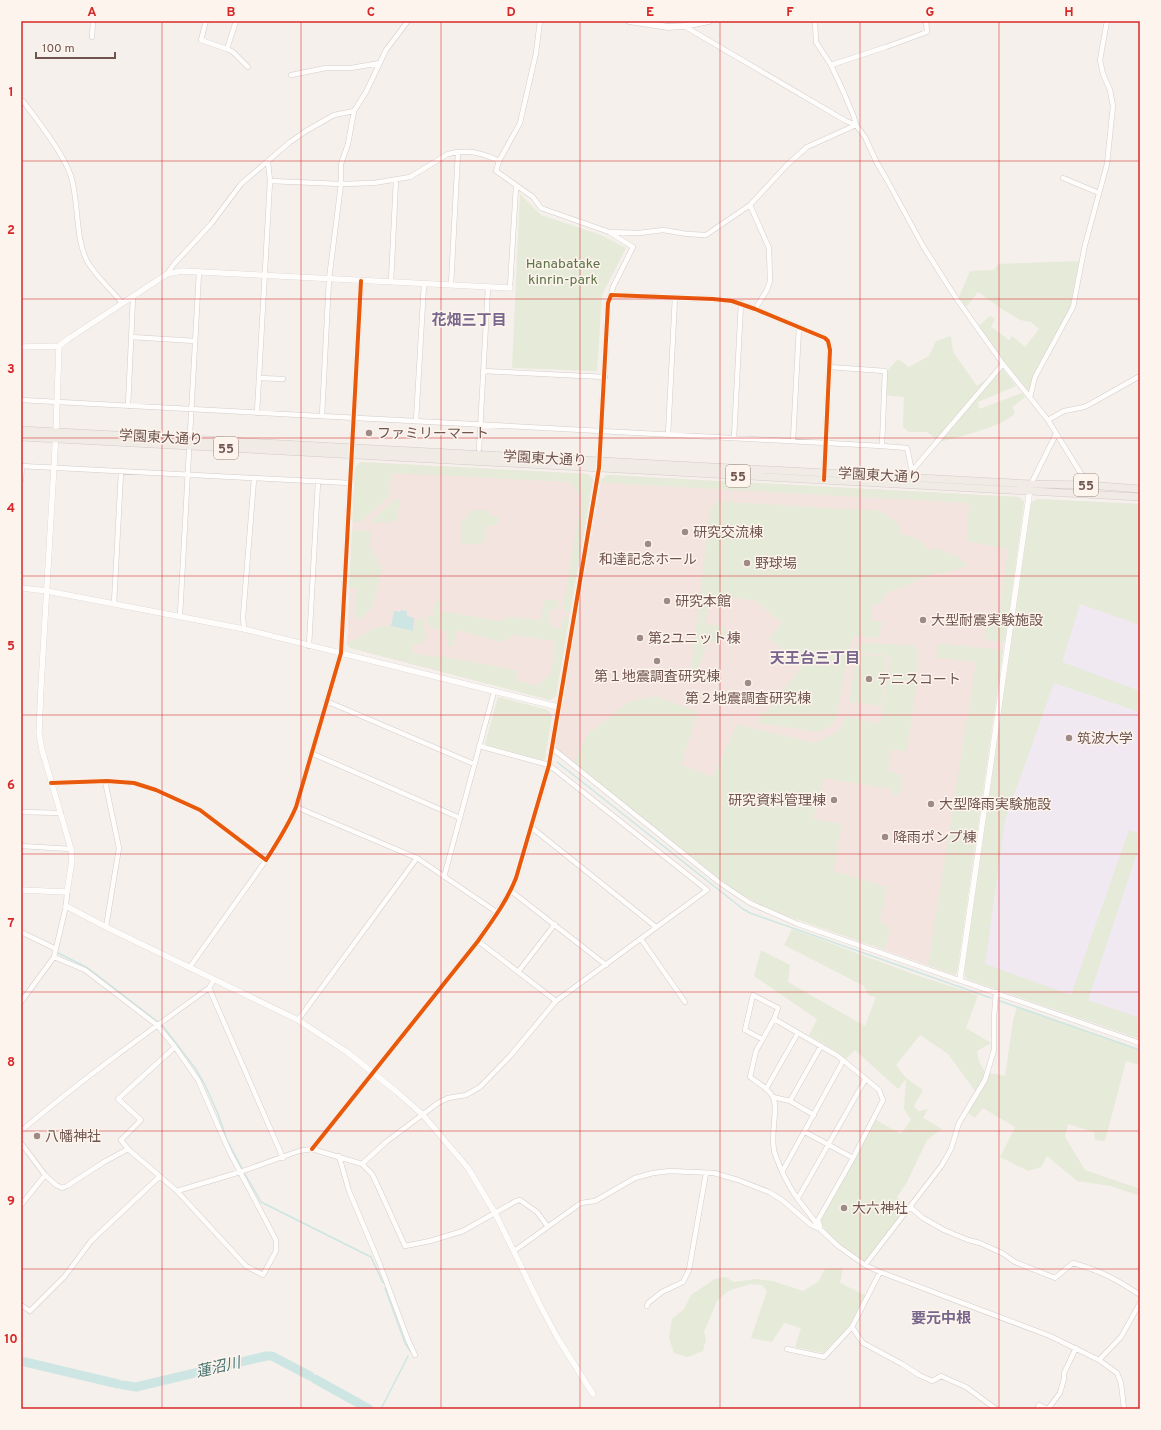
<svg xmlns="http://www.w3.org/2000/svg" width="1161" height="1430" viewBox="0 0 1161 1430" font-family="Overpass,'Noto Sans JP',sans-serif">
<rect width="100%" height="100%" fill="#f5f0eb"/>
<path fill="#f4e4e0" d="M360,462L588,474L593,479L556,696L550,700L350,648L347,644L355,468Z
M606,475L1019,497L1024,502L957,972L955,975L768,909L556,749L555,745L601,480Z"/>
<path fill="#f0e9f1" d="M1037,499L1140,504V1039L967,979L964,972Z"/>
<path fill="#e6ead8" d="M520,194L541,215L601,235L626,248L602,295L597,371L512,368Z
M1079,261L1070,308L1038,366L1032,378L1031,388L1028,390L1004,362L979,326L990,316L995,319L991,327L1009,340L1012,336L1025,347L1039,329L1031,322L1020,320L1002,309L978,292L966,307L959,297L970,271L994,270L998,264Z
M951,336L953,352L977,386L1002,368L1016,386L978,402L979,409L1022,393L1025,397L1012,407L1015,413C1005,426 958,437 940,442L927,432H909L903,427L904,397L884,395L887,371L898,359L909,367L929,356L936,341Z
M360,462L588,474L593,479L570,613L564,611L563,606L582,497L570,482L391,473L390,496L360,522H352L355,468Z
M606,475L1019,497L1024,502L1005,642L985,640V625L998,626L1008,549L967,541L969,503L605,483L601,480Z
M395,499H400L397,521L373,523L372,520Z
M1037,499L1140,504V625L1080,604L1062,662L1140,691V712L1054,683L1005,820L985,964L1071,995L1129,830L1140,834V844L1088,1000L1140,1018V1039L967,979L964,972L1031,503Z
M717,501L863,510H878L898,523L900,534L918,539L929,550L936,548L957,556L968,566L941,574L939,572L885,594L881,603L872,605L871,621H882L879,638L854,636L848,651L837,717L831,726L818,732L758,723L761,713L767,711L802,666L769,638L782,623L754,600L710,595L705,624L725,627V636L717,641L706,644C704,660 696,667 693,680H690L710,509Z
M471,510H489V516H499L498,525L487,526L484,543L462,545V519L466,518Z
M352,530L370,531L371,533L370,547L382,569L372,607L359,621L354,613L357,588L349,587Z
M544,599L559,601L558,609L550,610V625L561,630L563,616L569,618L556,696L550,700L350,648L347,644L374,628L387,626L414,631L415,620L423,619L426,640L411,647V652L430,657L439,656L517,670L516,680L536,686L551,674L555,641L512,635L510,638L501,642L457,630L453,646H448L446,632L429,626L425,616L433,615L435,601L441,602L440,611L501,621L510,617L541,620Z
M858,643L913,645L917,649L918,673L907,751L891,750L888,770L903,776L900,795H892L891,789L824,778L813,819L842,824L833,871L887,887L880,920L890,929L885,950L768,909L734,890L573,763L586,736L628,702L656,696L698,712L681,765L713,777L736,726L741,725L814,743L837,732L846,716L880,724L890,656L856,652Z
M937,643L1003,650L957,972L955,975L928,965L976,662L936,658Z
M857,654L887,657L881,706L849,702Z
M498,697L548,710L552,716L545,759L542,760L487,745L485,743Z
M792,929L913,974L978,995L966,1028L991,1043L977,1051L979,1062L985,1072L1005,1076L1013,1021L1017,1006L1140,1050V1065L1126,1061L1105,1141L1095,1140L1094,1132L1068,1124L1065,1137L1085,1170L1140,1189V1196L1111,1186L1077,1181L1047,1156L1041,1167L1028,1171L1000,1157L1015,1127L983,1108L975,1118L968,1113L978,1095L948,1054L920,1035L896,1065L906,1078L923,1090L914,1106L918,1111L928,1109L923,1118L942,1129L927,1140L907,1182L897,1197L907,1207L866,1261H863C851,1253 823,1235 821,1220L876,1120L901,1134L911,1120L904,1109L906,1079L898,1089L855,1050L846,1059L836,1051L809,1035L817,1019L754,976L761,950L790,965L788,982L865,1026L876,997L868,995L864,986L784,945Z
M843,1268L840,1283L865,1295L850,1325L823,1353L795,1347L801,1328L784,1323L772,1342L751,1338L767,1291L762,1285L750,1284L728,1291L717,1301L704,1332L706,1339L703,1351L688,1357L674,1353L669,1338L672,1319L684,1309L691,1295L715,1279L726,1277L733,1282L757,1279L772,1281L803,1291L818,1282L825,1269Z"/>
<path fill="#cee6e3" d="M401,610L407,611V616L414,618L413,631L391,626L394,611L400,612Z"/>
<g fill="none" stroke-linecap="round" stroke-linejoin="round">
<path stroke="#cee6e3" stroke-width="1.5" d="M557,762L743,909L750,913L991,998
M58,953L88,968L158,1022
M1000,1001L1140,1050
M162,1025L195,1068L205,1085L218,1114L227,1140L242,1168
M245,1174L261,1202L371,1257L383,1283
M385,1288L405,1343L410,1351
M381,1409L408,1356"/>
<path stroke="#cee6e3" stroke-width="9" d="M21,1361L118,1384
M315,1379L369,1409
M123,1385L136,1387L266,1356H272L310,1376"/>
<defs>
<path id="minor" d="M206,21L201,40L227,49L236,21
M815,21L816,42L831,65L844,93L854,117L856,125L865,137L877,163L887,180L923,246L956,298L1003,364L1048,420L1088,485
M684,26L846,121L856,125
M92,37L93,21
M227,49L233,52L248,67
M831,65L886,47L927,32L926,21
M291,75L326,68H351L380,63
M21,101H23C38,121 63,153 71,176C79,203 75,237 87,261C96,277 111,289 122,303
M499,161L520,123L536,53L540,21
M1063,178L1099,193
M270,181L341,184L374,183L410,177L448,154C466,149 482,152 499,161L496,171L533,197L541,208L609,232L633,247L613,287L611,295
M750,205L769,248L770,281L767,290L755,309
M609,232L639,233L663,230L687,234L706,235L750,205L787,165L807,147L856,125
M167,274L174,264L211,224L241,184L290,142L306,131L334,115L354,111
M391,282L396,180
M451,285L458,152
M510,288L516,186
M131,337L195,341
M483,371L605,377
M259,378L283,379
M1030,397L1035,377L1073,307L1085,245L1107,164L1113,106L1110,90L1103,74L1100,60L1107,21
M21,400L882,446L885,371L829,367
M128,406L133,297
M257,413L270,181L268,162
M322,416L329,279L341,184V164L348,144L354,111L366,92L386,50L408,21
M1048,420L1064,411L1084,407L1092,403L1140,376
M416,421L424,284
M190,434L199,272
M668,435L675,297
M734,438L741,303
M793,441L799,327
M882,446L907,448L912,471
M479,449L488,287
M21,466L350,483
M911,477L912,471L1003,364
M21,480L22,466
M1031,484L1056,434
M114,604L121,472
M180,616L189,451
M244,629L243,617L254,479
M309,646L318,482
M326,701L474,764
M552,748L720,883L750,903L798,924L1140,1043
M311,753L460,818
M105,781L119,848L106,927
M51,783L107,781L134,783L156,790L200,810L266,860L276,845
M296,807L417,858L498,913
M21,812L61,813
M531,827L656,927
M21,846L71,849
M444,877L494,692
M511,891L606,965
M21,932L56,949
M641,939L685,1002
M54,957L85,970L157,1025L175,1047L198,1080L229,1151L276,1240V1251L263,1275L246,1266L177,1191
M189,968L266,860
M518,972L555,924
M209,988L283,1158
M21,1002L54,957L66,906L67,892
M774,1019L838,1056L879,1090L883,1100L853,1158L818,1220L820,1226
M298,1020L417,858
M762,1039L745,1030L753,995L778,1008L774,1019L756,1051L750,1077C757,1082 768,1088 773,1097C779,1109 769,1137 775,1154C780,1168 787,1183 795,1195C803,1207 813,1217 820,1229
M766,1089L798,1033
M773,1097L790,1101L814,1115
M790,1101L821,1046
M21,1131C81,1080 145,1034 209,988L214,980
M805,1132L853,1158
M21,1143L45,1175L21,1205
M128,1149L121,1140L141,1120L118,1099L175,1047
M312,1149L478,941L556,1001
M339,1156L349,1191L379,1262L408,1340L415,1355
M362,1164L372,1174L376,1182L405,1246L430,1241L463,1231L516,1201L520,1200L537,1212L548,1227
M782,1172L843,1061
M45,1175L56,1185L62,1188L67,1186L104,1162L128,1149L177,1191L240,1172L299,1151L312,1149L362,1164L386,1142L438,1103L448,1098L466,1095L480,1087L511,1055L556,1001L707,890L549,765L479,746
M798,1198L865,1080
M910,1207L923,1218L944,1230L968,1240L980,1243L1002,1253L1015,1262L1055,1278L1073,1263C1101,1271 1116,1279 1140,1295
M514,1251L581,1203L595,1201L635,1178L653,1173L670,1171L714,1173L738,1180L769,1192L782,1200L811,1225L820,1229L838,1246L865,1265L880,1272L1050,1336L1099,1360L1117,1373L1121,1383L1124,1409
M865,1265L942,1165L951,1149L959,1123L985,1080L994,1050V1017L996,992
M21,1305L30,1311L65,1276L91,1241L159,1177
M647,1306L648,1303L662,1292L683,1282L689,1270L706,1173
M852,1327L863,1343L902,1364L919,1375L932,1381L941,1376L966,1387L996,1409
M787,1349L824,1357L852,1327L880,1272
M1099,1360L1121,1337L1140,1303
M1037,1409L1039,1405L1047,1409
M1048,1409L1060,1393L1064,1379V1373L1076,1348"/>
<path id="tertiary" d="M21,347L59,346L68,339L167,274L182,271L510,288
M21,588L47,591L244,629L558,707
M276,845L291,820L296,807L341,653L361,281
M21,890L67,892L72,860L71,849L42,750L39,733L41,687L56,432L59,346
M66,906L106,927L298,1020L347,1052L397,1092L423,1115L468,1168L495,1213L539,1303L557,1337L593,1394
M478,941L511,891L520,868L549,765L599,468L608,303L611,295L713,299L732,301L755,309L825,338L828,341L830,350L824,477
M960,979L1030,489"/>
<path id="secondary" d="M629,21L668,27L684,26L709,21"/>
<path id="primary" d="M21,430L1031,484L1088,485L1140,489
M21,437L1140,497"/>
</defs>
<use href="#minor" stroke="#d4cdca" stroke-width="5.5"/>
<use href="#tertiary" stroke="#d4cdca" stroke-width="6"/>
<use href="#secondary" stroke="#d4cbc8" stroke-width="7"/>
<use href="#primary" stroke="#d3cac7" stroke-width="8"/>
<use href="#minor" stroke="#fefdfc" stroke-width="4.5"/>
<use href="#tertiary" stroke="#fefdfc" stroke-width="5.5"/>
<use href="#secondary" stroke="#fefdfc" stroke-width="6"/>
<use href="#primary" stroke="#f1ebe6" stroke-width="7"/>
<defs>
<path id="cycleway" d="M51,783L107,781L134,783L156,790L200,810L266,860C277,843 288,826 296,807L341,653L361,281
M312,1149L478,941C492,921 507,901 516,878L549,765L599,468L608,303L611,295L713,299L732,301L755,309L825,338L828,341L830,350L824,480"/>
</defs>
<use href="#cycleway" stroke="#fdf4ed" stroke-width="6"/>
<use href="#cycleway" stroke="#e8590c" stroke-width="4"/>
</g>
<path fill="none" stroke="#d62828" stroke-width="1" stroke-opacity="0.55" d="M162,21V1409M301,21V1409M441,21V1409M580,21V1409M720,21V1409M860,21V1409M999,21V1409M21,161H1140M21,299H1140M21,438H1140M21,576H1140M21,715H1140M21,854H1140M21,992H1140M21,1131H1140M21,1269H1140"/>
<g fill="#9f8b86" stroke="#fdf4ed" stroke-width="1.5">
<circle cx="369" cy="433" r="4"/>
<circle cx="685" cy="532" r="4"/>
<circle cx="648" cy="544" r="4"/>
<circle cx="747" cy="563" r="4"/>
<circle cx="667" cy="601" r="4"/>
<circle cx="923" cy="620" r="4"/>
<circle cx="640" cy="638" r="4"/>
<circle cx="657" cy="661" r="4"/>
<circle cx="869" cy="679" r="4"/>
<circle cx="748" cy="683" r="4"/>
<circle cx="1069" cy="738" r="4"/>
<circle cx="834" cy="800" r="4"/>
<circle cx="931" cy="804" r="4"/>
<circle cx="885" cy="837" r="4"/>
<circle cx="37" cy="1136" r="4"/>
<circle cx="844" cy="1208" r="4"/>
</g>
<g text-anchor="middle" stroke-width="3" stroke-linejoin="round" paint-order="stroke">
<g fill="#fdf4ed" stroke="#9a857e" stroke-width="1">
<rect x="214" y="437" width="24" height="22" rx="3"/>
<rect x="726" y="465" width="24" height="22" rx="3"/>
<rect x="1074" y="474" width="24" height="22" rx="3"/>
</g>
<g font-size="13" font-weight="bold" fill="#70554f">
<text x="226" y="453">55</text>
<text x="738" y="481">55</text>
<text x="1086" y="490">55</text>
</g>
<g font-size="14" fill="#5e7449" stroke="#fdf4ed">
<text x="563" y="268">Hanabatake<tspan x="563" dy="16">kinrin-park</tspan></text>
</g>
<g font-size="14" fill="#70554f" stroke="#fdf4ed" text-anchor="start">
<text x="377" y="438">ファミリーマート</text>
<text x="693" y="537">研究交流棟</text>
<text x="648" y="564" text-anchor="middle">和達記念ホール</text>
<text x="755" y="568">野球場</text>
<text x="675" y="606">研究本館</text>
<text x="931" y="625">大型耐震実験施設</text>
<text x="648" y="643">第2ユニット棟</text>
<text x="657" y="681" text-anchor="middle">第１地震調査研究棟</text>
<text x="877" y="684">テニスコート</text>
<text x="748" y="703" text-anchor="middle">第２地震調査研究棟</text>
<text x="1077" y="743">筑波大学</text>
<text x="826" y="805" text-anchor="end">研究資料管理棟</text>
<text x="939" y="809">大型降雨実験施設</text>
<text x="893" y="842">降雨ポンプ棟</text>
<text x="45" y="1141">八幡神社</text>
<text x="852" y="1213">大六神社</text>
</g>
<g font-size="14" fill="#70554f" stroke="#fdf4ed">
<text transform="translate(161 437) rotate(3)" y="5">学園東大通り</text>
<text transform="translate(545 458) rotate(3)" y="5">学園東大通り</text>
<text transform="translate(880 475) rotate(3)" y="5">学園東大通り</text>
</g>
<g font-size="15" font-weight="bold" fill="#79668c" stroke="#fdf4ed">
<text x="469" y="325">花畑三丁目</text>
<text x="815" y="663">天王台三丁目</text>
<text x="941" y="1323">要元中根</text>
</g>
<g font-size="15" font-style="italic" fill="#457372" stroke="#fdf4ed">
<text transform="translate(218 1367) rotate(-13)" y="5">蓮沼川</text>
</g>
</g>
<rect width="1161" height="1430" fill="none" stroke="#fdf4ed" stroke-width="44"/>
<path d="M36 52v6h79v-6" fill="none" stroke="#70554f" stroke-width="2"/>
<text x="42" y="52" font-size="12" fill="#70554f" stroke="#fdf4ed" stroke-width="3" paint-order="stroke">100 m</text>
<rect x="22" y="22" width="1117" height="1386" fill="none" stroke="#d62828" stroke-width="1.5"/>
<g font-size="13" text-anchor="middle" font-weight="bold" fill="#d62828">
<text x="92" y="16">A</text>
<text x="231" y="16">B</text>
<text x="371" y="16">C</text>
<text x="511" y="16">D</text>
<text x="650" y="16">E</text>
<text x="790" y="16">F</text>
<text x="930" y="16">G</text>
<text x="1069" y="16">H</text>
<text x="11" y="96">1</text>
<text x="11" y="234">2</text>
<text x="11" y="373">3</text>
<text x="11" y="512">4</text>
<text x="11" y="650">5</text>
<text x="11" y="789">6</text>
<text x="11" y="927">7</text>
<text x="11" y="1066">8</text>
<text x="11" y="1205">9</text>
<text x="11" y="1343">10</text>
</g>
</svg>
